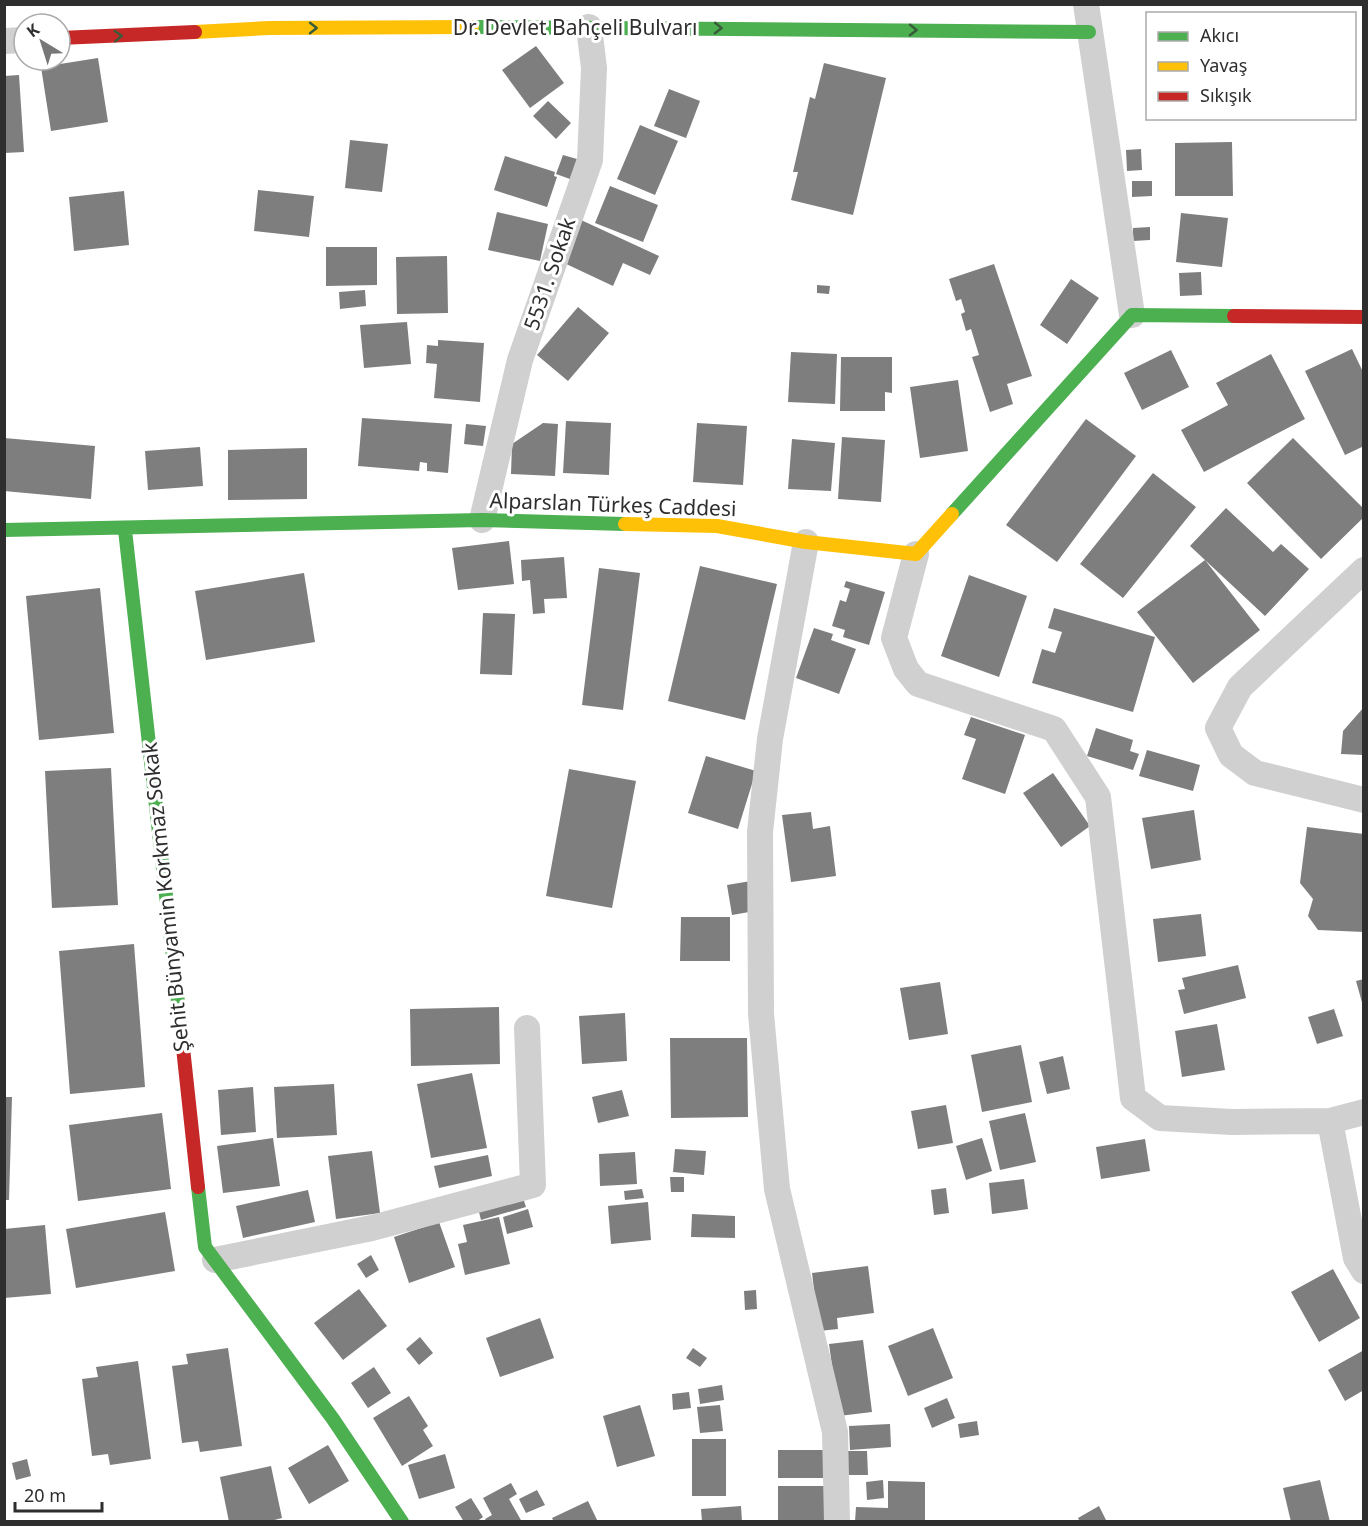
<svg xmlns="http://www.w3.org/2000/svg" width="1368" height="1526" viewBox="0 0 1368 1526" font-family="'Noto Sans',sans-serif">
<rect width="100%" height="100%" fill="#fff"/>
<path fill="#7e7e7e" d="M536,46L564,83L530,108L502,70Z
M98,58L108,122L51,131L41,67Z
M824,63L886,78L853,215L791,200L798,172H793L810,97L815,99Z
M19,75L24,152L4,153V76Z
M669,89L700,101L686,138L654,126Z
M548,101L571,123L556,139L533,116Z
M640,125L678,141L655,195L617,179Z
M350,140L388,144L382,192L345,188Z
M1232,142L1233,196H1175V143Z
M1141,149L1142,170L1127,171L1126,150Z
M563,155L577,159L570,179L556,174Z
M505,156L555,172L554,176L557,177L547,207L494,190Z
M1132,181H1152V196L1132,197Z
M610,186L658,205L643,242L595,223Z
M258,190L314,196L309,237L254,231Z
M124,191L129,245L74,251L69,197Z
M497,212L548,224L540,261L488,250Z
M1181,213L1228,218L1222,267L1176,262Z
M581,220L659,256L650,275L623,263L613,286L562,262Z
M1150,227V240L1133,241V228Z
M326,247H377V285L326,286Z
M447,256L448,313L397,314L396,257Z
M994,264L1032,376L1007,384L1013,404L990,412L972,357L979,355L971,329L966,331L961,314L965,312L961,299L956,301L949,279Z
M1201,272L1202,295L1180,296L1179,273Z
M1071,279L1099,298L1067,344L1040,325Z
M817,285L830,286L829,294L817,293Z
M365,290L366,306L340,309L339,292Z
M578,307L609,333L568,381L537,355Z
M407,322L411,364L364,368L360,325Z
M438,340L484,343L480,402L434,398L437,364L426,363L427,345L438,346Z
M1352,349L1364,374V446L1345,455L1305,371Z
M1171,350L1189,387L1142,410L1124,373Z
M791,352L837,354L835,404L788,402Z
M1271,354L1305,419L1204,472L1181,430L1228,405L1216,383Z
M841,357H892V393L885,392V411H840Z
M958,380L968,451L920,458L910,387Z
M362,418L452,424L448,473L427,471V463L420,462L419,471L358,466Z
M1086,419L1136,456L1057,562L1006,525Z
M566,421L611,423L609,475L563,473Z
M543,423L558,424L555,476L511,474L512,444Z
M697,423L747,426L743,485L693,482Z
M466,424L486,426L483,446L464,444Z
M842,437L885,440L881,502L838,499Z
M4,438L95,446L91,499L4,491Z
M1293,438L1364,509V517L1321,559L1247,483Z
M792,439L835,443L831,491L788,489Z
M200,447L203,486L148,490L145,451Z
M307,448V499L228,500V450Z
M1153,473L1196,507L1123,598L1080,564Z
M1226,508L1273,552L1281,544L1309,569L1265,616L1205,560L1260,630L1193,683L1137,612L1205,560L1190,546Z
M509,541L514,584L458,590L452,548Z
M564,557L567,598L544,599L545,613L533,614L530,580L522,581L521,560Z
M700,566L777,584L745,720L668,701Z
M599,568L640,573L623,710L582,705Z
M304,573L315,642L206,660L195,591Z
M969,575L1027,596L999,677L941,656Z
M846,581L885,592L869,645L843,637L845,630L832,626L840,600L846,602L850,589L844,587Z
M100,588L114,733L39,740L26,596Z
M1054,608L1155,637L1133,712L1032,683L1042,649L1055,653L1062,632L1048,628Z
M483,613L515,614L512,675L480,674Z
M814,628L833,634L831,640L856,649L839,694L796,678Z
M1364,707V755L1341,754L1343,731Z
M971,717L1025,735L1005,794L962,779L976,739L964,735Z
M1096,728L1133,740L1130,751L1139,754L1133,770L1087,756Z
M1147,750L1200,765L1193,791L1139,776Z
M706,756L756,771L738,829L688,813Z
M111,768L118,905L52,908L45,771Z
M569,769L636,781L612,908L546,896Z
M1053,773L1090,826L1061,847L1023,793Z
M1194,810L1201,860L1151,869L1142,818Z
M811,812L813,829L830,826L836,876L791,882L782,815Z
M1307,827L1364,834V932L1318,930L1308,916L1313,899L1300,883Z
M751,881L755,911L732,915L727,885Z
M1201,914L1206,956L1158,962L1153,919Z
M681,917H730V961H680Z
M134,944L145,1087L70,1094L59,951Z
M1238,965L1246,998L1184,1014L1178,990L1185,989L1182,978Z
M1364,979V1005L1363,1006L1356,981Z
M940,982L948,1034L909,1040L900,988Z
M499,1007L500,1064L411,1066L410,1009Z
M1334,1009L1343,1036L1317,1044L1308,1017Z
M625,1013L627,1061L582,1064L579,1016Z
M1217,1024L1225,1070L1182,1077L1175,1031Z
M670,1038H747L748,1117L671,1118Z
M1021,1045L1032,1102L982,1112L971,1055Z
M1063,1056L1070,1089L1047,1094L1039,1062Z
M472,1073L487,1148L431,1158L417,1084Z
M334,1084L337,1135L277,1138L274,1087Z
M253,1087L256,1132L221,1135L218,1090Z
M622,1090L629,1116L598,1123L592,1097Z
M4,1097H12L9,1200H4Z
M946,1105L953,1143L918,1149L911,1111Z
M162,1113L171,1189L78,1201L69,1125Z
M1025,1113L1036,1162L1000,1170L989,1121Z
M273,1138L280,1186L223,1193L217,1146Z
M982,1138L992,1171L966,1180L956,1146Z
M1145,1139L1150,1171L1101,1179L1096,1147Z
M675,1149L706,1151L704,1175L673,1172Z
M372,1151L380,1213L336,1219L328,1156Z
M635,1152L637,1184L600,1186L599,1154Z
M488,1155L492,1176L439,1188L434,1166Z
M670,1177H684V1192H671Z
M1024,1179L1028,1209L992,1214L989,1183Z
M946,1188L949,1213L934,1215L931,1190Z
M642,1189L644,1198L625,1200L624,1191Z
M308,1190L315,1222L243,1238L236,1206Z
M522,1195L526,1207L481,1220L478,1208Z
M648,1202L651,1240L611,1244L608,1206Z
M528,1209L533,1227L507,1234L503,1217Z
M165,1212L175,1271L76,1288L66,1229Z
M692,1214L735,1216V1238L691,1237Z
M499,1217L510,1264L465,1275L458,1244L467,1242L463,1225Z
M439,1222L455,1267L409,1283L394,1237Z
M45,1225L51,1294L4,1298V1229Z
M371,1255L379,1270L366,1278L357,1264Z
M868,1266L874,1313L837,1318L838,1329L819,1331L812,1273Z
M1333,1269L1360,1318L1319,1342L1291,1292Z
M359,1289L387,1326L343,1360L314,1323Z
M756,1290L757,1309L745,1310L744,1291Z
M540,1318L554,1358L500,1377L486,1338Z
M933,1328L953,1378L908,1396L888,1346Z
M420,1337L433,1353L419,1365L406,1349Z
M863,1340L872,1412L839,1416L829,1344Z
M228,1348L242,1446L200,1452L198,1441L182,1443L172,1366L188,1364L186,1354Z
M693,1348L707,1358L700,1367L686,1358Z
M1364,1350V1390L1345,1401L1328,1370Z
M138,1361L151,1459L110,1465L108,1454L92,1456L82,1379L98,1377L96,1367Z
M374,1367L391,1393L368,1408L351,1383Z
M722,1385L724,1400L700,1404L698,1389Z
M689,1392L691,1408L673,1410L672,1394Z
M409,1396L428,1426L423,1430L433,1446L402,1466L373,1418Z
M947,1398L955,1418L932,1428L924,1408Z
M640,1405L655,1456L617,1467L603,1416Z
M720,1405L723,1431L700,1433L697,1407Z
M977,1421L979,1435L960,1438L958,1424Z
M890,1424L891,1447L850,1450L849,1426Z
M692,1439H726V1496H692Z
M328,1445L349,1481L309,1504L288,1468Z
M778,1450H828V1478H778Z
M846,1451H867L868,1475H847Z
M445,1454L455,1488L419,1499L408,1465Z
M27,1459L31,1476L16,1480L12,1463Z
M271,1466L282,1518L267,1522H229L220,1477Z
M883,1480L884,1498L867,1500L866,1482Z
M1320,1480L1330,1522H1291L1283,1488Z
M888,1481L925,1482V1522H855L856,1507L888,1508Z
M511,1483L517,1494L509,1499L522,1522H487L485,1519L492,1515L483,1498Z
M778,1486H828V1522H778Z
M537,1490L545,1505L526,1513L519,1499Z
M471,1498L483,1517L476,1522H464L455,1507Z
M588,1501L598,1522H554L552,1518Z
M741,1506L742,1522H702L701,1509Z
M1099,1506L1107,1522H1080L1078,1518Z"/>
<g fill="none" stroke-linecap="round" stroke-linejoin="round">
<path stroke="#d0d0d0" stroke-width="26" d="M1086,4L1132,315
M4,41L24,40
M482,520L520,360L590,160L594,68L589,27
M806,542L770,739L760,832L761,1014L777,1189L835,1432L837,1522
M916,554L894,638L906,669L918,684L1054,729L1098,797L1133,1098L1160,1118L1232,1122L1330,1121L1356,1258L1364,1271
M1364,570L1240,687L1218,728L1231,755L1255,773L1364,800
M1330,1121L1364,1112
M215,1260L372,1228L533,1185L527,1028"/>
<path stroke="#4caf50" stroke-width="14" d="M472,27L1089,32
M952,514L1132,315L1234,316
M4,530L482,520L625,524
M125,530L180,1020
M198,1187L205,1247L333,1419L402,1522"/>
<path stroke="#ffc107" stroke-width="14" d="M195,32L269,28L472,27
M625,524L717,526L806,542L916,554L952,514"/>
<path stroke="#c62828" stroke-width="14" d="M60,38L195,32
M1234,316L1364,317
M180,1020L198,1187"/>
</g>
<defs><path id="oneway-chevron" d="M-2-3.5L2.5 0L-2 3.5" fill="none" stroke-width="1.6" stroke-linecap="round" stroke-linejoin="round" transform="scale(1.5)"/></defs>
<g stroke="#385b3a">
<use href="#oneway-chevron" transform="translate(313 28)"/>
<use href="#oneway-chevron" transform="translate(718 28) rotate(1)"/>
<use href="#oneway-chevron" transform="translate(913 30) rotate(1)"/>
<use href="#oneway-chevron" transform="translate(118 36) rotate(-3)"/>
</g>
<g text-anchor="middle" stroke-width="6" stroke-linejoin="round" paint-order="stroke">
<g font-size="21" fill="#2e2e2e" stroke="#fff">
<text x="575" y="35">Dr. Devlet Bahçeli Bulvarı</text>
<text transform="translate(550 274) rotate(-71)" y="7">5531. Sokak</text>
<text transform="translate(613 505) rotate(2)" y="7">Alparslan Türkeş Caddesi</text>
<text transform="translate(166 897) rotate(-96)" y="7">Şehit Bünyamin Korkmaz Sokak</text>
</g>
</g>
<rect width="1368" height="1526" fill="none" stroke="#2e2e2e" stroke-width="12"/>
<rect x="1146" y="12" width="210" height="108" fill="#ffffff" stroke="#ababab" stroke-width="1.5"/>
<rect x="1158" y="32" width="30" height="9" fill="#4caf50" stroke="#ababab" stroke-width="1.5"/>
<text x="1200" y="42" font-size="18" fill="#2e2e2e">Akıcı</text>
<rect x="1158" y="62" width="30" height="9" fill="#ffc107" stroke="#ababab" stroke-width="1.5"/>
<text x="1200" y="72" font-size="18" fill="#2e2e2e">Yavaş</text>
<rect x="1158" y="92" width="30" height="9" fill="#c62828" stroke="#ababab" stroke-width="1.5"/>
<text x="1200" y="102" font-size="18" fill="#2e2e2e">Sıkışık</text>
<g transform="translate(42 42) rotate(322)"><circle r="28" fill="#ffffff" stroke="#ababab" stroke-width="1.5"/>
<path d="M0-4.5L10 22L0 15L-10 22Z" fill="#777777"/>
<text y="-9" font-size="16" font-weight="bold" text-anchor="middle" fill="#2e2e2e">K</text>
</g>
<path d="M15 1502v9h87v-9" fill="none" stroke="#2e2e2e" stroke-width="3"/>
<text x="24" y="1502" font-size="18" fill="#2e2e2e" stroke="#ffffff" stroke-width="4.5" paint-order="stroke">20 m</text>
</svg>
